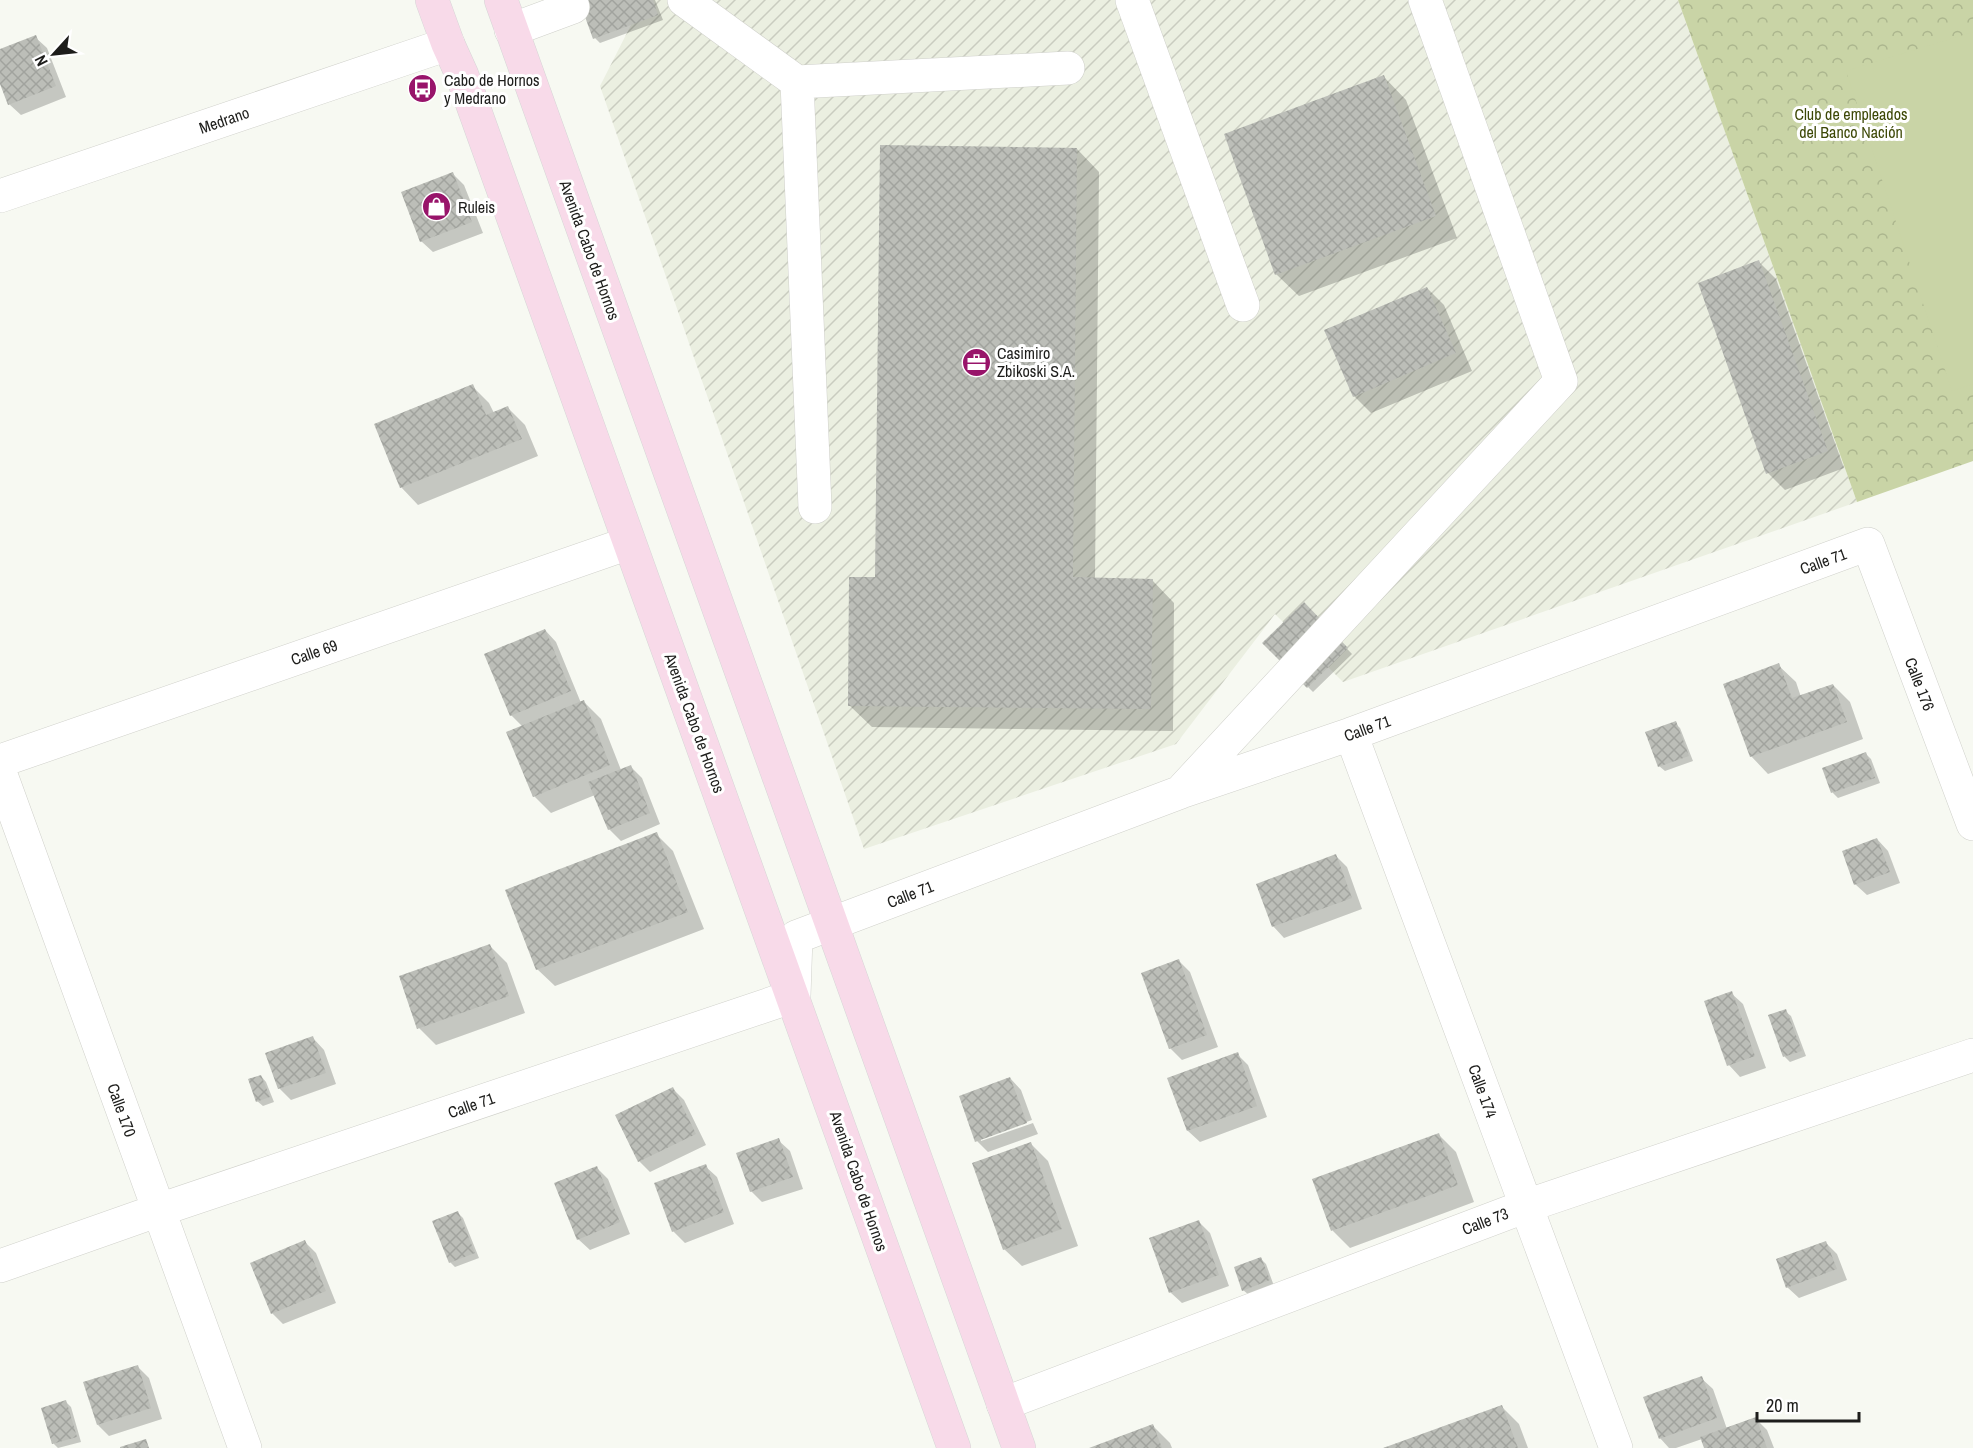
<svg xmlns="http://www.w3.org/2000/svg" width="1973" height="1448" viewBox="0 0 1973 1448" font-family="'Archivo Narrow',sans-serif">
<defs>
<pattern id="industrial-furrows" width="10" height="10" patternUnits="userSpaceOnUse" patternTransform="scale(1.5)"><rect width="10" height="10" fill="#ebefe1"/><path d="M-1 1l2-2M0 10L10 0M9 11l2-2" fill="none" stroke="#c9ccc0"/></pattern>
<pattern id="forest-crowns" width="20" height="18" patternUnits="userSpaceOnUse" patternTransform="scale(1.5)"><rect width="20" height="18" fill="#c9d4a6"/><path d="M2 6a3 3 0 1 1 6 0M12 15a3 3 0 1 1 6 0" fill="none" stroke="#acb68e"/></pattern>
<pattern id="building-cross-hatch" width="8" height="8" patternUnits="userSpaceOnUse" patternTransform="scale(1.5)"><rect width="8" height="8" fill="#bcbeb8"/><path d="M0 0l8 8M0 8l8-8" fill="none" stroke="#a1a39e"/></pattern>
</defs>
<rect width="100%" height="100%" fill="#f7f9f2"/>
<path fill="url(#industrial-furrows)" d="M622,0H1678L1857,502L1343,682L1275,614L1176,744L864,849L600,86L631,25Z"/>
<path fill="url(#forest-crowns)" d="M1678,0H1973V461L1857,502Z"/>
<path fill="#c9d4a6" d="M1973,32V384L1952,391L1846,71Z"/>
<path fill="#0003" d="M581,0H655L663,20L600,43L595,38Z
M35,37L47,48L66,97L21,115L9,104L0,80V51Z
M1384,77L1406,100L1457,238L1299,296L1276,274Z
M1077,149L1099,172L1095,579L1152,580L1174,603L1173,731L872,727L849,705L877,579Z
M453,174L464,185L483,233L433,252L421,241Z
M1759,262L1776,279L1844,468L1785,490L1768,473Z
M1427,288L1444,305L1472,371L1371,413L1354,396Z
M472,386L489,403L494,413L508,408L525,425L538,456L418,505L401,487Z
M1304,604L1352,654L1313,692L1264,643Z
M545,630L556,642L581,703L584,702L601,719L621,770L630,766L642,778L660,824L621,841L609,829L595,795L551,813L534,796L523,727L511,715Z
M1778,665L1796,682L1801,697L1833,685L1850,702L1863,739L1768,774L1751,756Z
M1675,723L1680,728L1693,761L1665,771L1659,766Z
M1866,754L1871,759L1880,783L1838,798L1833,793L1824,769Z
M656,834L673,851L704,929L555,986L537,969Z
M1877,839L1888,851L1900,883L1867,895L1855,884Z
M1336,856L1347,867L1362,909L1284,938L1273,926Z
M490,946L507,963L525,1013L436,1045L419,1028Z
M1179,961L1190,972L1218,1047L1182,1060L1170,1048Z
M1731,993L1743,1004L1766,1068L1740,1077L1729,1065Z
M1785,1011L1791,1016L1806,1056L1790,1062L1785,1057L1770,1016Z
M313,1038L324,1050L336,1084L291,1100L280,1089L267,1054Z
M1237,1054L1248,1065L1267,1117L1200,1142L1188,1131L1169,1079Z
M261,1076L266,1082L274,1102L263,1106L257,1101Z
M1010,1078L1021,1090L1032,1120L981,1138V1141L1033,1123L1038,1134L988,1152L977,1141Z
M673,1089L684,1100L706,1145L650,1172L639,1161Z
M1439,1135L1456,1152L1474,1202L1350,1248L1333,1231L1314,1180Z
M778,1140L790,1151L803,1189L762,1202L751,1191Z
M1031,1144L1048,1161L1078,1246L1022,1266L1004,1249Z
M705,1166L717,1177L734,1224L685,1243L673,1231Z
M597,1168L608,1179L630,1234L590,1250L578,1239Z
M457,1212L463,1218L479,1258L455,1267L450,1262Z
M1198,1221L1210,1233L1229,1286L1182,1303L1170,1292Z
M305,1242L316,1253L336,1303L283,1324L272,1313Z
M1826,1243L1837,1254L1847,1280L1799,1298L1787,1287Z
M1260,1258L1266,1264L1274,1286L1249,1295L1243,1290Z
M138,1367L149,1378L162,1419L109,1436L98,1425Z
M1701,1378L1713,1389L1727,1429L1756,1419L1767,1430L1774,1448H1706L1702,1439L1676,1448H1669L1660,1438Z
M65,1401L71,1407L81,1442L58,1448L53,1443Z
M1502,1407L1519,1424L1528,1448H1387Z
M1153,1426L1170,1443L1172,1448H1092Z"/>
<path fill="url(#building-cross-hatch)" d="M579,0H653L658,15L593,39Z
M36,35L56,86L8,105L0,84V49Z
M1384,75L1436,216L1275,275L1224,134Z
M880,145L1077,148L1073,577L1153,579L1151,709L848,706L849,577H875Z
M453,172L472,222L420,242L401,192Z
M1759,260L1828,451L1766,474L1698,283Z
M1427,287L1456,353L1353,397L1324,330Z
M473,384L486,415L508,406L522,439L400,488L374,424Z
M1304,602L1348,648L1307,688L1262,643Z
M545,629L571,691L510,716L484,654Z
M1779,663L1792,698L1833,684L1847,722L1750,757L1723,684Z
M584,700L610,765L533,797L506,732Z
M1676,721L1689,756L1658,767L1645,732Z
M1866,752L1875,778L1831,793L1822,768Z
M631,765L650,813L608,830L588,782Z
M657,832L688,912L536,970L505,890Z
M1877,838L1890,872L1854,885L1842,851Z
M1336,854L1352,898L1272,927L1256,884Z
M490,944L509,996L417,1029L399,976Z
M1179,959L1207,1035L1169,1049L1141,973Z
M1732,991L1755,1056L1727,1066L1704,1001Z
M1786,1009L1802,1051L1783,1057L1768,1015Z
M313,1036L326,1073L278,1089L265,1053Z
M1238,1052L1257,1106L1187,1131L1167,1078Z
M261,1075L270,1097L256,1102L248,1079Z
M1010,1077L1027,1123L975,1142L959,1096Z
M673,1087L696,1134L638,1162L615,1115Z
M1439,1133L1458,1185L1331,1231L1312,1179Z
M779,1138L793,1177L750,1192L736,1153Z
M1031,1142L1062,1229L1003,1250L972,1163Z
M706,1164L724,1212L672,1232L654,1183Z
M597,1166L620,1222L577,1240L554,1183Z
M458,1211L475,1253L449,1263L432,1221Z
M1199,1220L1219,1275L1169,1293L1149,1238Z
M305,1240L326,1291L271,1314L250,1263Z
M1826,1241L1837,1269L1786,1288L1776,1259Z
M1261,1257L1270,1280L1242,1291L1234,1267Z
M138,1365L151,1408L97,1425L83,1382Z
M1702,1376L1717,1418L1659,1439L1643,1397Z
M66,1400L77,1437L52,1444L41,1408Z
M1502,1405L1518,1448H1383Z
M1756,1417L1767,1448H1704L1700,1437Z
M1153,1424L1162,1448H1089Z
M146,1439L149,1448H120V1447Z"/>
<g fill="none" stroke-linecap="round" stroke-linejoin="round">
<defs>
<path id="minor" d="M684,0L797,82L1068,68
M1132,0L1243,305
M511,30L573,7
M797,82L815,507
M0,196L448,44
M1351,734L1616,1448
M0,761L629,543
M0,772L245,1448
M1184,788L1561,381L1425,0
M0,1266L159,1210L794,996L796,937L1181,792L1351,734L1868,544L1973,824
M1003,1404L1526,1206L1973,1055"/>
<path id="major" d="M432,0L448,44L462,75C625,533 792,989 954,1448
M501,0L1019,1448"/>
</defs>
<use href="#minor" stroke="#d0d1cb" stroke-width="34"/>
<use href="#major" stroke="#d6d6d6" stroke-width="34"/>
<use href="#minor" stroke="#fff" stroke-width="33"/>
<use href="#major" stroke="#f8dae9" stroke-width="33"/>
</g>
<defs>
<symbol id="bus-disc" viewBox="-11 -11 22 22"><circle r="9.5" fill="#98146a" stroke="#fff"/><path d="M-5-6H5V4H4V6H2V4H-2V6H-4V4H-5ZM-3.5-4V0h7V-4ZM-3.5 1.2v1.5H-2V1.2ZM2 1.2v1.5H3.5V1.2Z" fill="#fff"/></symbol>
<symbol id="shop-disc" viewBox="-11 -11 22 22"><circle r="9.5" fill="#98146a" stroke="#fff"/><path d="M-5-2.5h2.3a2.7 3.5 0 0 1 5.4 0H5L5.5 6h-11ZM-1.5-2.5h3a1.5 2.3 0 0 0-3 0Z" fill="#fff"/></symbol>
<symbol id="office-disc" viewBox="-11 -11 22 22"><circle r="9.5" fill="#98146a" stroke="#fff"/><path d="M-6-3h4V-5.5h4V-3h4V5H-6ZM-1-4.5V-3h2v-1.5ZM-6 0V1H6V0Z" fill="#fff"/></symbol>
</defs>
<g fill-rule="evenodd">
<use href="#bus-disc" x="406" y="72" width="33" height="33"/>
<use href="#shop-disc" x="420" y="190" width="33" height="33"/>
<use href="#office-disc" x="960" y="346" width="33" height="33"/>
</g>
<g text-anchor="middle" stroke-width="6" stroke-linejoin="round" paint-order="stroke">
<g font-size="16" fill="#1d1d1b" stroke="#fff" text-anchor="start">
<text x="444" y="86">Cabo de Hornos<tspan x="444" dy="18">y Medrano</tspan></text>
<text x="458" y="213">Ruleis</text>
<text x="997" y="359">Casimiro<tspan x="997" dy="18">Zbikoski S.A.</tspan></text>
</g>
<g font-size="16" fill="#3d4806" stroke="#fff">
<text x="1851" y="120">Club de empleados<tspan x="1851" dy="18">del Banco Nación</tspan></text>
</g>
<g font-size="16" fill="#1d1d1b" stroke="#fff">
<text transform="translate(224 120) rotate(-19)" y="6">Medrano</text>
<text transform="translate(590 250) rotate(70)" y="6">Avenida Cabo de Hornos</text>
<text transform="translate(1823 561) rotate(-20)" y="6">Calle 71</text>
<text transform="translate(314 652) rotate(-19)" y="6">Calle 69</text>
<text transform="translate(1920 684) rotate(69)" y="6">Calle 176</text>
<text transform="translate(695 723) rotate(70)" y="6">Avenida Cabo de Hornos</text>
<text transform="translate(1367 728) rotate(-20)" y="6">Calle 71</text>
<text transform="translate(910 894) rotate(-21)" y="6">Calle 71</text>
<text transform="translate(1483 1091) rotate(70)" y="6">Calle 174</text>
<text transform="translate(471 1105) rotate(-19)" y="6">Calle 71</text>
<text transform="translate(122 1110) rotate(70)" y="6">Calle 170</text>
<text transform="translate(859 1181) rotate(71)" y="6">Avenida Cabo de Hornos</text>
<text transform="translate(1485 1221) rotate(-21)" y="6">Calle 73</text>
</g>
</g>
<g transform="translate(54 54) rotate(243)" stroke="#ffffff" stroke-width="4.5" paint-order="stroke">
<path d="M0-4.5L10 22L0 15L-10 22Z" fill="#1d1d1b"/>
<text y="-9" font-size="16" font-weight="bold" text-anchor="middle" fill="#1d1d1b">N</text>
</g>
<path d="M1757 1412v9h102v-9" fill="none" stroke="#1d1d1b" stroke-width="3"/>
<text x="1766" y="1412" font-size="18" fill="#1d1d1b" stroke="#ffffff" stroke-width="4.5" paint-order="stroke">20 m</text>
</svg>
